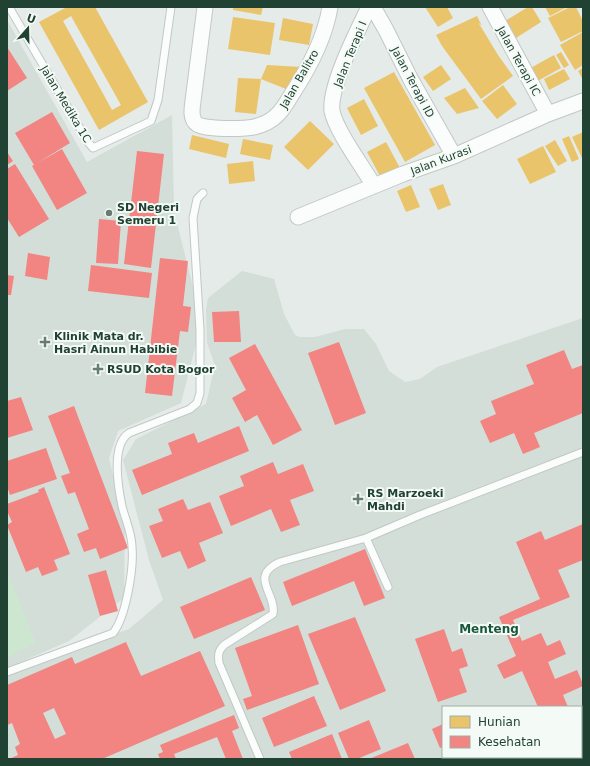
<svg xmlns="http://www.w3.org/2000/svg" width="590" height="766" viewBox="0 0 590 766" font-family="'DejaVu Sans',sans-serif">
<rect width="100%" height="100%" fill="#e5ebe8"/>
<path fill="#d2ded7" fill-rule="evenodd" d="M7,20L87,162L172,115L174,211L193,287L198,336L181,403L118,431L109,458L125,527L124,598L69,641L7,668Z
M242,271L274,279L284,314L295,335L300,337H315L345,329H364L376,344L389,371L405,382L420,379L437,367L583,318V759H7V674L129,629L163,600L149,560L123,460L136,439L206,404L215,365L207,343L206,310L208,298ZM443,707H581V757H443Z"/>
<path fill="#cde6d0" d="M7,570L36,643L7,657Z"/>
<path fill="#e9c46a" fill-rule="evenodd" d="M67,7H95L148,102L99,130L39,22ZM71,16L121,105L112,110L63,21Z
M233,7H263L261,15L233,10Z
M425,7H447L453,18L438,27Z
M528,7H532L541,22L516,38L505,21Z
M545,7H567L550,16Z
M570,7H576L583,21V31L561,42L548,18Z
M477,16L482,26L478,22L498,55L513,76L481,99L442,46L436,35Z
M233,17L275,23L270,55L228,49Z
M283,18L313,24L309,45L279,40Z
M583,32V65L575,70L560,45Z
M561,52L569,65L564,68L556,55Z
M554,55L561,68L534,83L527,70Z
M267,65L301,67L291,91L261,79Z
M441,65L451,79L433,91L423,77Z
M583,68V80L578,71Z
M564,69L570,79L549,90L544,79Z
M394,72L435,145L405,162L364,88Z
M238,78L261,79L256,114L235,112Z
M503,85L517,104L497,119L482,101Z
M465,88L479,108L457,114L444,98Z
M364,99L378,126L361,135L347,108Z
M310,121L334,144L308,170L284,147Z
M583,132V160L572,137Z
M192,135L229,144L226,158L189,149Z
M569,136L579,159L572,162L562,139Z
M243,139L273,145L270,160L240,154Z
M555,140L567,161L558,166L545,146Z
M386,142L400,168L381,178L367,152Z
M543,146L556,172L530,184L517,159Z
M253,161L255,181L229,184L227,164Z
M443,184L451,205L438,210L429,189Z
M411,185L420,207L406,212L397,191Z"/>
<path fill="#f28482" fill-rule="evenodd" d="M7,47L27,78L7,91Z
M52,112L70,143L34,165L15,133Z
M62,149L87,193L57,210L32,166Z
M137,151L164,154L151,268L124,264Z
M7,152L13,161L7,165Z
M15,164L49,219L19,237L7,218V169Z
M99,219L121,221L118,264L96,263Z
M28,253L50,257L47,280L25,276Z
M160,258L188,261L183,306L191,307L188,332L180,331L172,396L145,393Z
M91,265L152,273L149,298L88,291Z
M7,275L14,276L11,295H7Z
M239,311L241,342H214L212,312Z
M339,342L366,413L335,425L308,353Z
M255,344L302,430L273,445L257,415L245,422L232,398L246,390L229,358Z
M564,350L572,369L583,365V413L534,433L540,447L523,454L514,433L490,443L480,421L496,414L491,401L534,384L526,365Z
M21,397L33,430L7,438V401Z
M74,406L128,548L100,559L96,548L84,552L77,534L89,529L75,492L68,494L61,476L70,473L48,416Z
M239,426L249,451L142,495L132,470L172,454L168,443L194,433L198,443Z
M46,448L57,479L10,495L7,486V461Z
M273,462L278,474L303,464L314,491L290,500L300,525L281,532L271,509L231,526L219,496L244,486L240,476Z
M44,487L70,554L54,560L58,570L42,576L38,567L26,572L7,525L12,522L7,511V504L39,492L38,490Z
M183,499L188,510L210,502L223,533L199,543L206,561L188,569L180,551L162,558L149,526L163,521L158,509Z
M583,524V560L558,570L570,597L513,620L522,641L541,633L547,646L560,640L566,654L548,662L555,679L577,670L583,684V686L563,695L568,707H538L522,671L504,679L497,665L516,656L499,617L540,599L516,542L541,531L545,540Z
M365,549L385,598L364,606L354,581L292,606L283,582Z
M106,570L118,611L100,616L88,575Z
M251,577L265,610L194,639L180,607Z
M355,617L386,691L340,710L308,634Z
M298,625L319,684L247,710L243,699L252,696L235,648Z
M444,629L452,652L462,648L468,666L459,669L467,692L438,702L415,639Z
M126,642L141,676L200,651L225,706L102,759H9L18,755L15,747L20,744L12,723L7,725V685L72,657L75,664ZM54,708L66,734L55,739L43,713Z
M314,696L327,726L274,747L262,718Z
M234,715L239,728L232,731L243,759H226L217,737L174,754L176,759H160L158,754L163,752L160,745Z
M369,720L381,749L357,759H349L338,733Z
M581,723L583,727V749H581Z
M443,724V747L440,748L432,729Z
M332,734L342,759H292L289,752Z
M408,743L415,759H369Z"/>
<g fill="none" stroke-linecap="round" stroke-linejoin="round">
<defs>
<path id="lane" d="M9,7L88,142L93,148L151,121L158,100L171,7
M366,538L388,587
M7,672L113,633C126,617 134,568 132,547C132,533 125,519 122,506C118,487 111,445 129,433L190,409L197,403L200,393V330L193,218L197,199L203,193
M260,759L219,663C218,655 218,651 224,645L273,614C277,594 248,576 280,562L366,538L420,515L583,452"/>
<path id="street" d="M205,7L193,101C192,108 190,119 197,124C203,130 245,129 254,127C262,125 270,122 276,116C283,110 287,102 292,94C309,68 325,38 330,7
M369,7C358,30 329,86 332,111C336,131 363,167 374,186
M373,7L386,30L411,80L454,156
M490,7L548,114
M298,217L403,174L454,156L548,114L583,101"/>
</defs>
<use href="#lane" stroke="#c2c8c5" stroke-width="9"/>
<use href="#street" stroke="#c2c8c5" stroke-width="17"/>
<use href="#lane" stroke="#fbfcfc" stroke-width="7"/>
<use href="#street" stroke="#fbfcfc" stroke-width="15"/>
</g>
<g fill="#657d72" stroke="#f4faf6" stroke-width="1.5">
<circle cx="109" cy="213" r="4"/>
<path d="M43 336h4v4h4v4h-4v4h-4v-4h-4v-4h4z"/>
<path d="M96 363h4v4h4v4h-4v4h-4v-4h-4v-4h4z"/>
<path d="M356 493h4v4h4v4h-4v4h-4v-4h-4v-4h4z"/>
</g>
<g text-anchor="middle" stroke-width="4" stroke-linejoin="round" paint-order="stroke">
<g font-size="11" fill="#204232" stroke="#f4faf6">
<text transform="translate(350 54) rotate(-68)" y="4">Jalan Terapi I</text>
<text transform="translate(519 61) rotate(61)" y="4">Jalan Terapi IC</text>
<text transform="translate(299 79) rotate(-60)" y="4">Jalan Balitro</text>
<text transform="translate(413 82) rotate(62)" y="4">Jalan Terapi ID</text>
<text transform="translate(66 104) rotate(59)" y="4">Jalan Medika 1C</text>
<text transform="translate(441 160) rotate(-21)" y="4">Jalan Kurasi</text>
</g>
<g font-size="11" font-weight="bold" fill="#204232" stroke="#f4faf6" text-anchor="start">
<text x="117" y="211">SD Negeri<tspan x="117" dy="13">Semeru 1</tspan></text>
<text x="54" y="340">Klinik Mata dr.<tspan x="54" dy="13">Hasri Ainun Habibie</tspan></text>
<text x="107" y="373">RSUD Kota Bogor</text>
<text x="367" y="497">RS Marzoeki<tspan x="367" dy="13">Mahdi</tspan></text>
</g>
<g font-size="12" font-weight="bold" fill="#19573c" stroke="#f4faf6">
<text x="489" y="633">Menteng</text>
</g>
</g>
<rect width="590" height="766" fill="none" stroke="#204232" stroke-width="16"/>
<rect x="442" y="706" width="140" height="52" fill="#f4faf6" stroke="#9fb0a8"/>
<rect x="450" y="716" width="20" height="12" fill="#e9c46a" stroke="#9fb0a8"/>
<text x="478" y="726" font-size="12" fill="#204232">Hunian</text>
<rect x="450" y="736" width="20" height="12" fill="#f28482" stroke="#9fb0a8"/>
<text x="478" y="746" font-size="12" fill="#204232">Kesehatan</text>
<g transform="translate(28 28) rotate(20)" stroke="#f4faf6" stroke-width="3" paint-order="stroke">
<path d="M0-3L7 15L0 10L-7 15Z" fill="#204232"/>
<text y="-6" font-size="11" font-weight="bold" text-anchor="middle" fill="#204232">U</text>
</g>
</svg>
